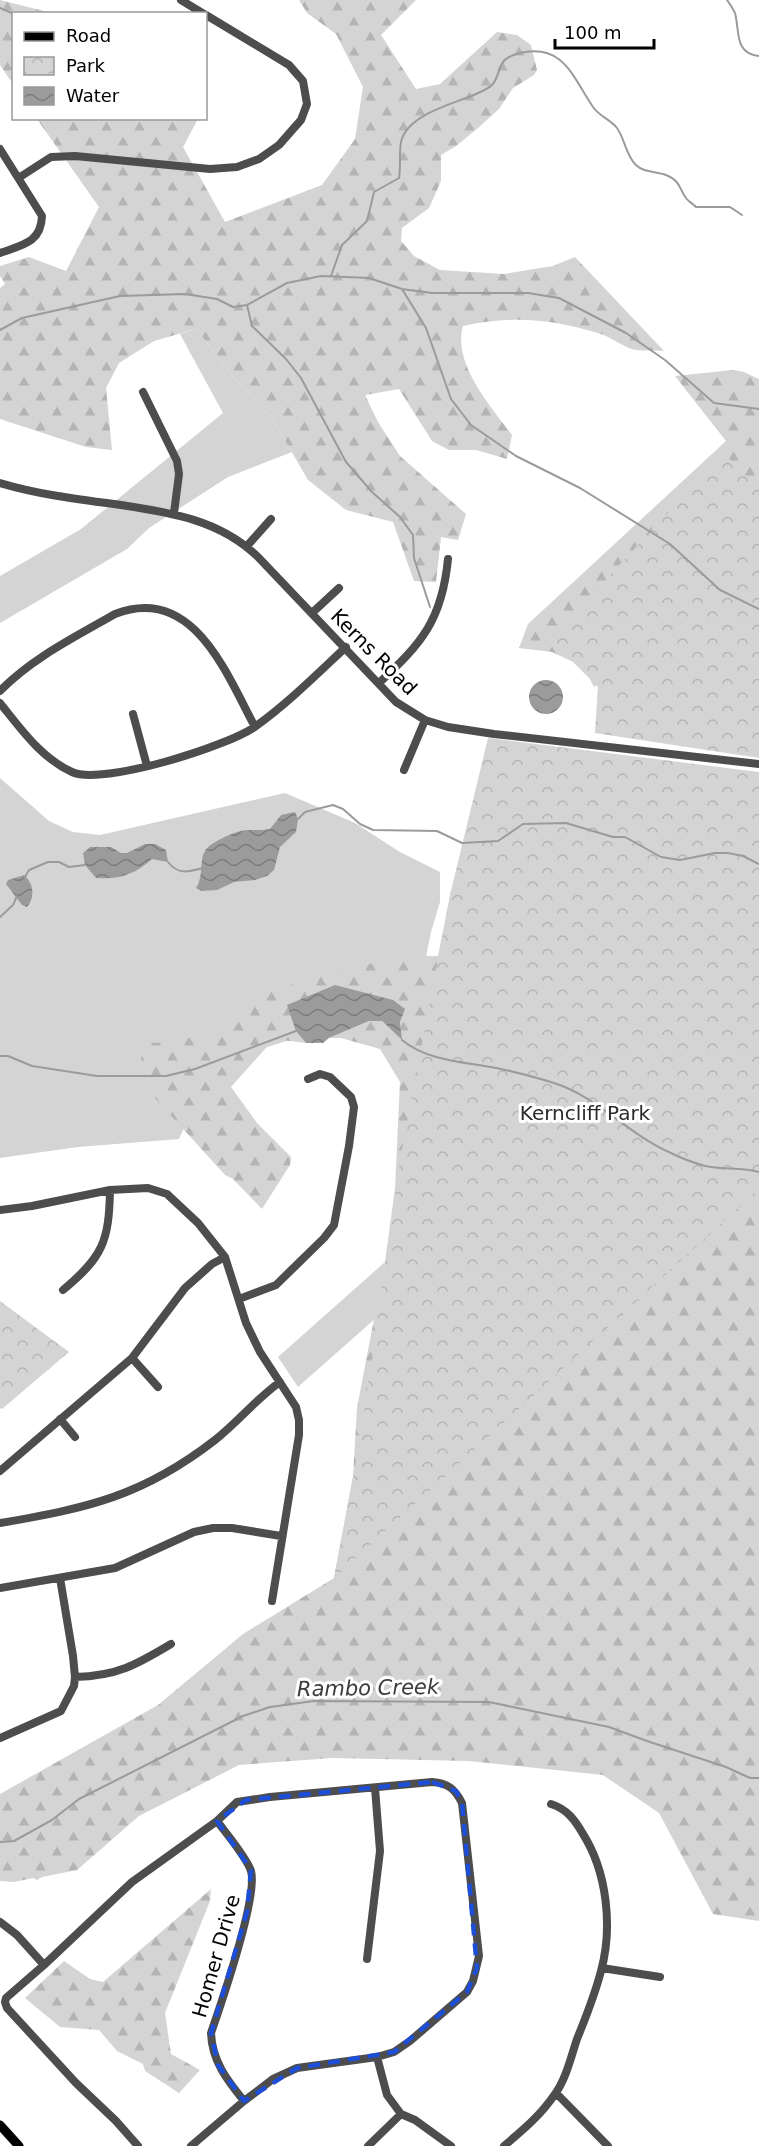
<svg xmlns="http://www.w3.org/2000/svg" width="759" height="2146" viewBox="0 0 759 2146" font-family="'DejaVu Sans',sans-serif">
<defs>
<pattern id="forest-firs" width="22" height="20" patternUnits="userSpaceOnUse" patternTransform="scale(1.5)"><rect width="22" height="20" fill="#d4d4d4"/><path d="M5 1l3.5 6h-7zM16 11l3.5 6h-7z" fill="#b4b4b4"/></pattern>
<pattern id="park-crowns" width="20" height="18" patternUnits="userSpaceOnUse" patternTransform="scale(1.5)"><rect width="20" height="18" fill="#d4d4d4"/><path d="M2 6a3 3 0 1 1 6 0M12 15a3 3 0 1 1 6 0" fill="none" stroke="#b4b4b4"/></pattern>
<pattern id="water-waves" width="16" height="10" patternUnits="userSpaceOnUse" patternTransform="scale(1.5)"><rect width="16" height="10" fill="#9b9b9b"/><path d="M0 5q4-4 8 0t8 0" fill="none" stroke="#7c7c7c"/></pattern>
</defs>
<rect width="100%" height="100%" fill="#fff"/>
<path fill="#d4d4d4" d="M196,329L238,383L272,418L292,452L228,477L149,528L127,549L0,623V576L81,529L223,413L180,334Z
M0,778L49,821L73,832L100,835L285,793L355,823L400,852L440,872V902L431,932L414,1016L356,1019L211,1065L179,1139L78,1147L0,1158Z
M385,1262L377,1317L298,1387L278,1357Z"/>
<path fill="url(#forest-firs)" d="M0,0L52,13L14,14L13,84L0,65Z
M299,0H416L381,35L416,89L440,84L497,32L517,35L531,45L537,70L534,75L513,88L499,109L478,128L456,146L441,155V181L429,208L402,228L401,241L414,256L440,270L504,274L553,266L575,257L664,351C655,350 645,351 636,350C624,348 613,338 601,334C553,319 513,315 463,326C452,363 491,407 512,435L507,459L476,450H449L432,441L399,389L365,395L378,422L400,456L466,514L458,540L441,537L436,582L414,581L393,522L346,510L308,480L272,418L238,383L196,329L154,341L119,363L106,388L112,450L86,447L0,419V288L5,284L0,276V266L29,257L66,271L99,207L37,119H198L183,147L225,222L322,185L355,139L363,87L336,34L307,13Z
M733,370L744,372L759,379V629L606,679L594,687L584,667L552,652L519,648L528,624L726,441L675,376Z
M759,796V1921L713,1914L659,1813L603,1775L469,1761L332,1758L239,1765L139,1816L77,1870L42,1877L37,1880L33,1878L14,1882L0,1881V1794L158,1705L243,1634L334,1578L353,1477L357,1408L386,1256L395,1188L400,1082L380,1049L341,1038H329L369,1021H382L401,1039L400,1022L405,1009L296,1031L306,1043L274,1039L231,1087L257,1123L291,1157L290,1165L262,1209L233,1179L225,1175L155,1098L140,1066L144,1043L177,1042L222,1027L242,1014L265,994L314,977L386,960L415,956H438L451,891Z
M211,1889L210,1901L165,2013L171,2054L200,2070L179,2093L145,2071L143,2064L117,2051L99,2030L60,2027L25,1998L64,1961L90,1979L103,1982Z"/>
<path fill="url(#park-crowns)" d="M724,453L759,490V758L595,733L598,687L550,639Z
M488,738L759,772V1189L334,1578L360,1439L400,1159L451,891Z
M0,1301L69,1352L2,1409L0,1408Z"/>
<path fill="url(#water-waves)" d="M529 697a17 17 0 1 1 34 0a17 17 0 1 1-34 0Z
M295,812L298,819L296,832L280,847L274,870L267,876L255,880L234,882L217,890L202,891L196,888C204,876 199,861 205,851C209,843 232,833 241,831C250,829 260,831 270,829L281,815Z
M145,844H155L166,850L168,862L152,859C136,874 118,880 96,878L85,865L83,853L90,847H111L121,853H127Z
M24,875C33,883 36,896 27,907L22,905L6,884L8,880Z
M335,985L393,1000L405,1009L400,1022L402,1040L382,1021H369L329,1038L323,1043H306L296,1031L287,1005Z"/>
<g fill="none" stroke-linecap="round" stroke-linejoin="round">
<path stroke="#9b9b9b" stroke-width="2" d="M727,0C730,4 733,9 735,13C740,32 734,53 759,56
M0,8L14,14
M331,276L342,245L367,221L374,192L399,178C401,166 399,152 401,142C407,114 454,104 476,94C480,92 488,89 492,85C503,73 494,59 520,53C564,43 573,78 593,107C599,116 611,120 617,128C625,139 626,156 636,165C644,173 656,171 666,175C681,181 679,189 686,198C688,201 693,204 696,207H730L742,215
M402,289L426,328L451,399L471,425L516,456L580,488L670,544L720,590L759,609
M247,305L252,326L286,359L301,378L346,462L372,492L400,517L413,535L414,558L430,607
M0,330L22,318L120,296L185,294L217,299L233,307L247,305L287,283L321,276L369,278L402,289L432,293H528L559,298L626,333L665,360L714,403L759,409
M298,819L305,812L333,805L343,809L360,824L373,830L437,831L462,843L498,841L523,824L566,823L613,837H625L661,857L680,860L715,853H728L743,856L759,864
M168,862C178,875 188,872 203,868
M25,877L29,870L48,862H59L69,867L85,865
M0,917L13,905L17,896
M402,1040C427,1061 465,1062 496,1068C515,1072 535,1077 554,1083C598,1097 629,1135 671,1153C681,1158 694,1163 705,1166C722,1170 742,1167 759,1172
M0,1056H8L32,1066L97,1076H166L195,1069L296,1031
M0,1842L14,1841L52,1820L79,1799L243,1716L270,1707L314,1701L489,1702L609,1727L647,1741L726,1767L750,1778H759"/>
<defs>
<path id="major" d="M0,2125L19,2146"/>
</defs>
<use href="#major" stroke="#dbdbdb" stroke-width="10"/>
<path stroke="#4d4d4d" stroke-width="8" d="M181,0L204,14
M0,149L42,216C41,243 22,245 0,253
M20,177L51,157L75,156L210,169L237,167L259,159L279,145L301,120L307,104L303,81L289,65L206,15
M143,392L177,461L179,474L174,513
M0,483C37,494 75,499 114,504C166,512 218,518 258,557L396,702L425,720L448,727L494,734L759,764
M247,546L271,519
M312,613L339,588
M379,683C422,643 442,620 448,559
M0,691C32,658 75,637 115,614C193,584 226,673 255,727
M0,703C21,729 41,758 72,772C102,786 229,746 256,726C288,703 317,674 346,647
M133,714L147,766
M404,770L425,720
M0,1210L32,1206L110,1190L148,1188L167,1194L198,1223L225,1257L246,1323L260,1352L296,1407L299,1420V1435L272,1601
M63,1290C103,1257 109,1241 110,1190
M239,1299L276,1285L324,1238L334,1225L349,1146L354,1107L351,1097L330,1077L320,1074L308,1079
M132,1358L158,1387
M60,1419L75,1437
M0,1471L132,1358L185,1288L212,1264L225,1257
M0,1523C88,1508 143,1496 215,1440C238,1422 256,1399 280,1382
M0,1588L115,1568L194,1532L213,1528H232L281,1536
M75,1677C117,1676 136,1665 171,1644
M0,1738L61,1711L74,1686L75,1677L73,1656L60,1578
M217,1821C226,1833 247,1858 251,1871C258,1896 221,2004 211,2033C212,2061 227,2080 244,2101
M0,1922L17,1935L44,1965
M367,1959L380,1851L375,1788
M602,1968L660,1977
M377,2057L387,2095L401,2114L415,2120L451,2146
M556,2093L608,2146
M138,2146L116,2121L76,2083L7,2008L5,2002L6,1998L44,1965L132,1882L217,1821L237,1802L270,1797L432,1782C448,1783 455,1789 462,1803L479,1956L473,1981L467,1992L410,2041L394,2052L377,2057L297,2068L273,2079L244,2101L191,2146
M368,2146L401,2114
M504,2146C523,2130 541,2115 555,2094C566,2079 571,2057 577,2039C586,2017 595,1994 601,1971C613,1927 607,1872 583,1834C575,1820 567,1809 551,1804"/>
<use href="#major" stroke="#000" stroke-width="9"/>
</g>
<path fill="none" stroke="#1d4ed8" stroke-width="4.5" stroke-dasharray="12 8" stroke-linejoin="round" d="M432,1782L456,1791L462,1803L477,1968L467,1992L394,2052L297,2068L244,2101L218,2065L211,2033L247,1912L251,1870L217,1821L246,1800Z"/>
<g text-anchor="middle" stroke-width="6" stroke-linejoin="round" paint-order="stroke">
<g font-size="20" fill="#000" stroke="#fff">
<text transform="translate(374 652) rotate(45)" y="7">Kerns Road</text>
<text transform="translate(216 1956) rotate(-74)" y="7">Homer Drive</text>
</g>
<g font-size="20" fill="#2b2b2b" stroke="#fff">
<text x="585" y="1120">Kerncliff Park</text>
</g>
<g font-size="21" font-style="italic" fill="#3c3c3c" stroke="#fff">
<text transform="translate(368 1688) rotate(-1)" y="7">Rambo Creek</text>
</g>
</g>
<rect x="12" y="12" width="195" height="108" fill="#ffffff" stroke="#999999" stroke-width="1.5"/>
<rect x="24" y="32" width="30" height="9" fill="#000000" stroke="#999999" stroke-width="1.5"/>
<text x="66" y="42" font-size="18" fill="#000000">Road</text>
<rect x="24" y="57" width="30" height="18" fill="url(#park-crowns)" stroke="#999999" stroke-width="1.5"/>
<text x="66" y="72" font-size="18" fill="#000000">Park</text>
<rect x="24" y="87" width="30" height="18" fill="url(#water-waves)" stroke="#999999" stroke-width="1.5"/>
<text x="66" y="102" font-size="18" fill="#000000">Water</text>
<path d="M555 39v9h99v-9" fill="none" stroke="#000000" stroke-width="3"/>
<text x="564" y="39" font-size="18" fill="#000000" stroke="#ffffff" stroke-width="4.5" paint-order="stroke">100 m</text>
</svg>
